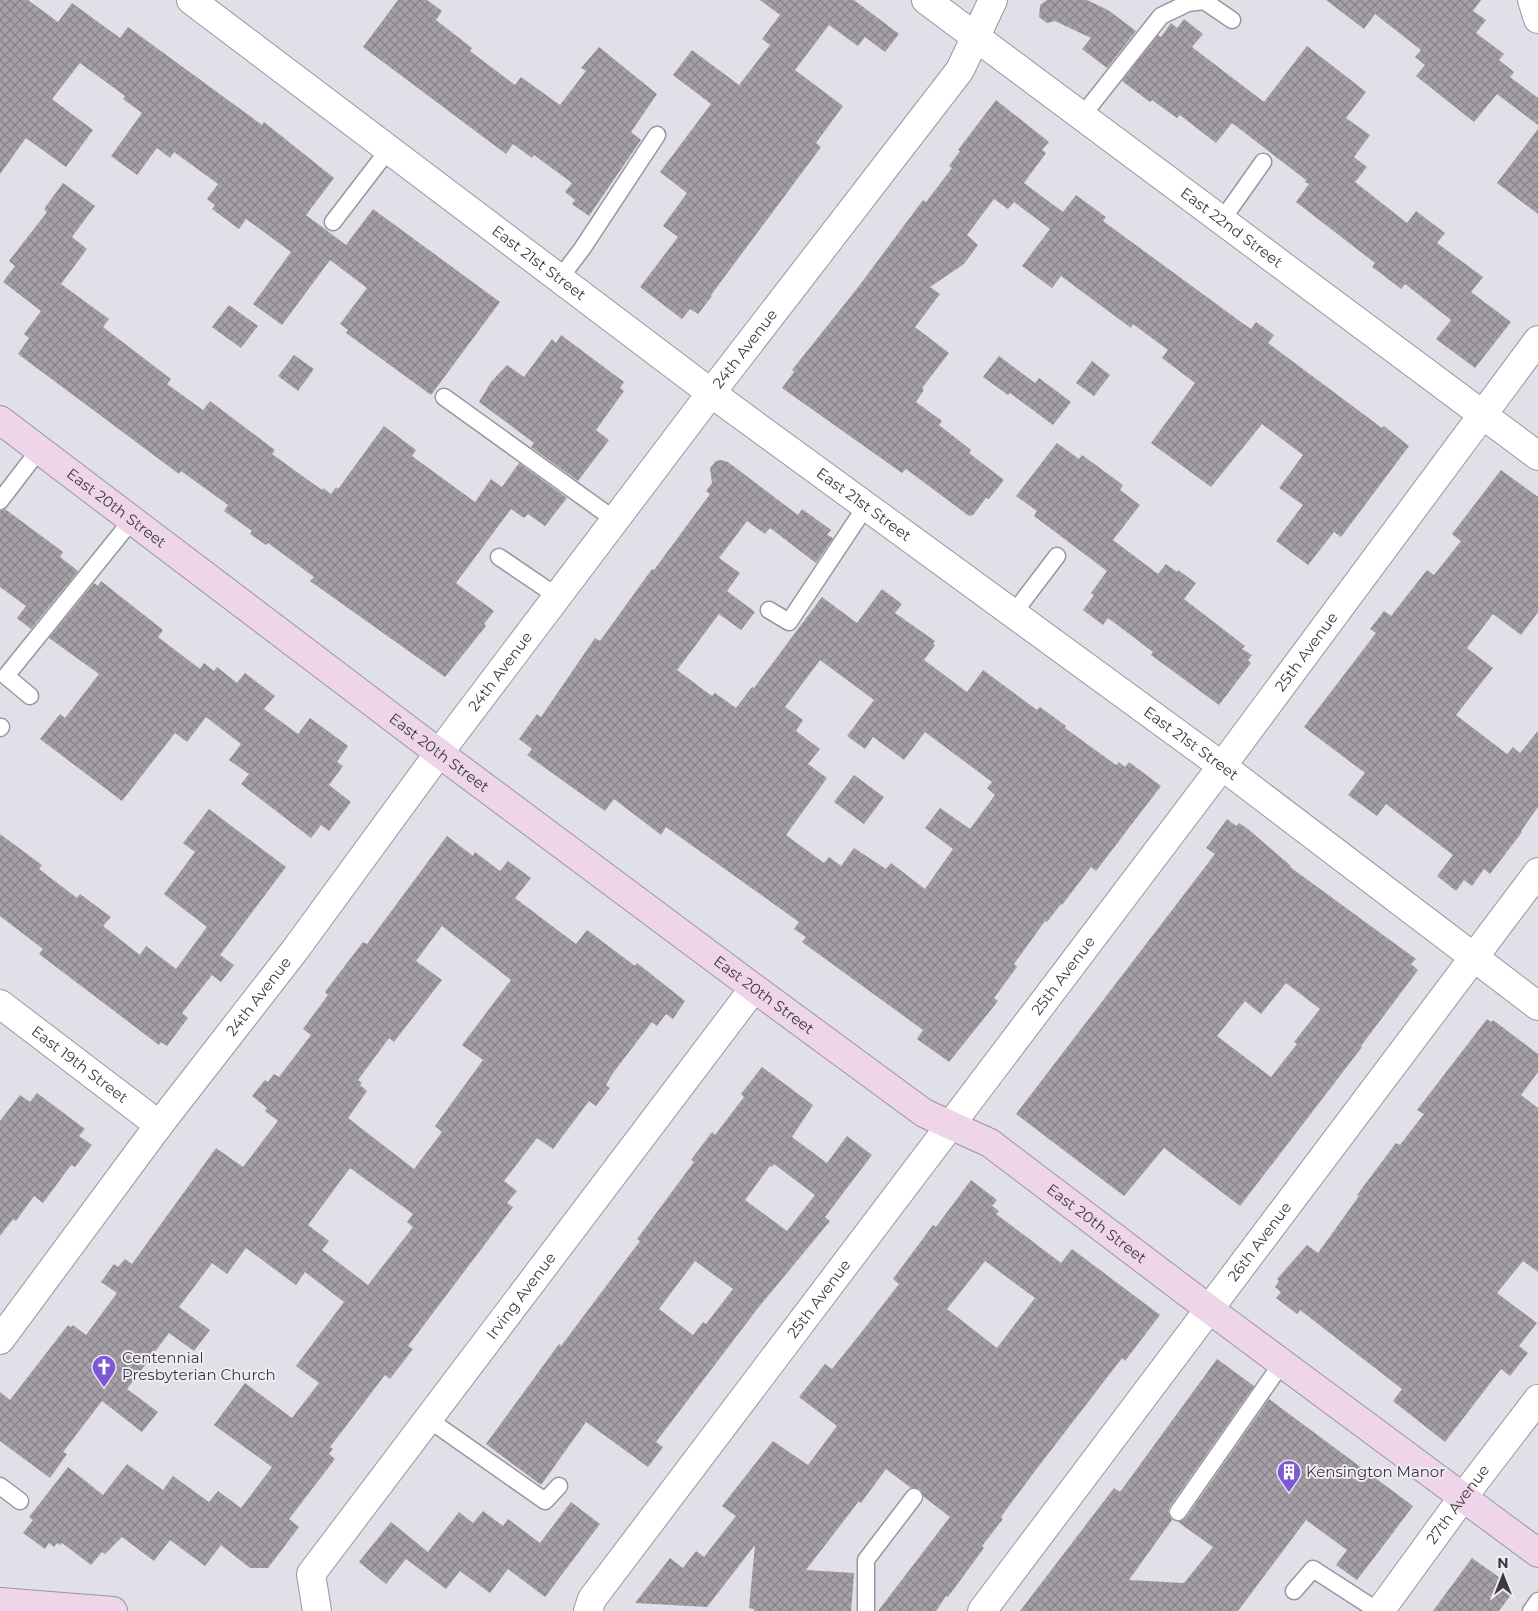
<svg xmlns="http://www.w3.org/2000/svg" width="1538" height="1611" viewBox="0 0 1538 1611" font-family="Montserrat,sans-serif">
<defs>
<pattern id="building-cross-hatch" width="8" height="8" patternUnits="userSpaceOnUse" patternTransform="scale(1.25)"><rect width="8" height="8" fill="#a59fa7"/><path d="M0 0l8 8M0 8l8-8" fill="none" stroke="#888389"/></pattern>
</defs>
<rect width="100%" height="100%" fill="#e1dfe8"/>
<path fill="url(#building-cross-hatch)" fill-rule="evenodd" d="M0,0H28L58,22L72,3L120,38L128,27L262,125L264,122L334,178L306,215L346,245L373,209L500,302L431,395L346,333L348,330L340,324L367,288L330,260L282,325L253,304L291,252L246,219L239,229L212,209L215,205L207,199L218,184L174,152L170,158L157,148L137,175L111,156L142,113L123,99L125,96L80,63L52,99L93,130L66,167L26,138L0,174Z
M398,0H427L442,11L436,20L472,48L470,51L515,85L521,77L560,105L586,71L581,68L599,47L657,94L631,132L641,140L589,216L572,204L575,200L565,192L572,183L534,155L532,158L513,144L506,154L363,47Z
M760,0H854L899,34L885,52L865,37L858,46L829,25L795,70L843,106L816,143L821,147L711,295L712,296L698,314L690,309L682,319L640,287L678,237L663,226L687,193L660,172L711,104L673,75L692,50L739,85L770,45L762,39L780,15Z
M1047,0H1087L1108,10L1136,31L1107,68L1082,49L1091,38L1055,21L1047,23L1039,17L1040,5Z
M1326,0H1481L1473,11L1486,20L1476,33L1504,54L1499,60L1514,72L1510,77L1538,98V125L1497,94L1474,122L1416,76L1425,65L1415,57L1421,50L1375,14L1364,29Z
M1184,19L1203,34L1192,47L1264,102L1307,46L1366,92L1346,118L1370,135L1354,157L1367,167L1355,182L1407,223L1416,211L1445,233L1437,243L1483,277L1471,292L1511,322L1475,368L1436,339L1451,320L1405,284L1401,289L1383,275L1372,267L1375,263L1296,202L1309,184L1305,182L1306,180L1232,123L1216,143L1180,115L1177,118L1152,100L1150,102L1122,81L1158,35L1161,37L1171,23L1177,28Z
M996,100L1049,142L1042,150L1046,153L1024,183L1063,212L1076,195L1106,217L1103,221L1241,322L1251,329L1256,322L1274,335L1268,343L1382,428L1384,426L1409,446L1341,537L1334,532L1308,565L1276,541L1303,505L1279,488L1303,455L1262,424L1211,487L1151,443L1195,383L1162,358L1168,350L1133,324L1131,328L1061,276L1052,288L1022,266L1050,229L1014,202L1008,209L994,199L967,235L978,245L964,264L930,287L940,294L915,327L949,353L922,388L924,390L916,402L942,421L939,425L971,450L969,453L1004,480L989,499L986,498L973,515L969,516L906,469L902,473L782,388L794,372L792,370L859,286L923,200L926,202L952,168L949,166L960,151L958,150Z
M1538,129V214L1497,183Z
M63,183L95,206L72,237L87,249L61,284L109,319L103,327L171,379L167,384L203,410L210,401L275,450L272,454L322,490L323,488L331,494L336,487L338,489L384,426L416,450L412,456L475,502L491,479L502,487L519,463L567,498L545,526L528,514L524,518L511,509L456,583L494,611L484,624L486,626L445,677L310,581L314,577L268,543L266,545L250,534L252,531L224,511L228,505L188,476L181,471L179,474L18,354L29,338L24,334L41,311L3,282L15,266L9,261L47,212L44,209Z
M229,305L258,326L241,348L212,327Z
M561,335L624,382L620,388L624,391L596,430L609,440L578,481L531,447L534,443L479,402L491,382L507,365L524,377L552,339L556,343Z
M294,355L314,369L298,391L278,376Z
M999,356L1035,383L1039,378L1071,402L1053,425L1010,393L1008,395L983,377Z
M1092,361L1110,375L1094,396L1076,383Z
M1057,443L1079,459L1082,455L1123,485L1120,490L1140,505L1113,540L1158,574L1166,564L1177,572L1178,570L1196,583L1184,599L1245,646L1242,649L1252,655L1248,660L1251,663L1219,705L1151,655L1153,652L1108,618L1103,625L1083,610L1094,595L1091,593L1107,571L1034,516L1037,511L1016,496Z
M721,460L728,462L798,515L802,509L831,530L827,535L833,538L816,563L770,528L765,534L747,521L719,558L740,573L727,591L755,612L741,630L719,614L677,670L712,696L715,693L736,708L752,687L754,688L822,597L857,623L882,589L902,604L895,613L935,641L933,644L935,645L924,660L967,692L983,670L1037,710L1040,707L1066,726L1065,728L1116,765L1119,762L1125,767L1129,762L1161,786L1096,871L1091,867L1062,905L1061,904L1047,922L1045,921L1014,964L1017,967L994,998L998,1001L949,1062L917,1039L923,1030L802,942L806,937L794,929L799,922L666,827L661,835L614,799L605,811L527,755L532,749L519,739L537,714L541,717L595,638L600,641L652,569L654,570L710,494L706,491L712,483L710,468L716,461ZM820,660L874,700L847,736L865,749L873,737L904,760L925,732L992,782L987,788L995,795L970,829L940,808L925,828L953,849L925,889L891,863L886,869L854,848L841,866L829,857L824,863L786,835L827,778L808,764L820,749L796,731L803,720L785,707Z
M1501,470L1538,497V612L1521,635L1493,614L1467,648L1493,668L1456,715L1507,754L1513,747L1520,753L1538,731V807L1521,831L1522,832L1490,874L1484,869L1472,886L1464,880L1456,891L1437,876L1453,855L1386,804L1377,816L1348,795L1365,773L1304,727L1376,633L1370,629L1384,611L1391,616L1427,570L1434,575L1461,541L1452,534Z
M5,509L63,552L60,557L78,571L31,629L17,618L26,606L0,587V511Z
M101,581L163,630L158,637L200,669L204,663L214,671L217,667L237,683L245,673L275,696L264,709L298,734L310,718L348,746L337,762L343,766L329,785L351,802L329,831L321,825L311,838L241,784L249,774L229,760L241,744L206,717L187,742L175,733L122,801L40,739L60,714L65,718L99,674L49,638L94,583L98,586Z
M854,775L884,797L864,824L834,802Z
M209,809L286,867L220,955L234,965L221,982L212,975L182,1013L188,1018L167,1046L161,1042L159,1045L39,954L43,949L0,916V834L42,865L39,869L77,898L80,894L111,917L103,926L140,955L146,946L176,969L207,927L164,894L195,852L183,843Z
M1227,819L1236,826L1239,823L1248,829L1291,866L1290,867L1416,959L1411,964L1418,970L1361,1046L1362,1047L1240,1206L1164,1148L1124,1196L1016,1114L1215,854L1206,848ZM1286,983L1320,1009L1294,1042L1297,1044L1271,1077L1217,1036L1245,1001L1261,1014Z
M447,836L473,856L475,852L500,871L508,861L531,878L515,898L576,944L587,930L635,966L637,963L685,1001L673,1019L666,1014L657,1026L652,1022L613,1073L606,1085L610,1088L596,1106L589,1101L553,1149L537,1138L504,1181L517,1191L507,1203L513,1207L408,1346L413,1349L390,1379L385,1375L330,1447L333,1449L329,1454L335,1459L289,1519L299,1527L268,1568H250L221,1545L205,1566L170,1540L154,1561L122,1537L105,1554L102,1552L91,1565L62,1543L60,1545L57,1543L54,1547L49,1543L45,1549L23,1533L33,1520L29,1517L68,1467L103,1495L127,1464L163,1490L173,1476L209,1502L218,1491L241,1508L272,1467L214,1425L245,1383L292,1418L319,1383L296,1366L344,1302L305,1272L296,1285L246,1248L227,1274L212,1263L179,1307L210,1330L194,1351L169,1333L127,1389L158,1412L142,1432L102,1401L63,1452L67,1454L50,1478L0,1441V1392L10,1400L68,1325L71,1327L73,1325L86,1335L117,1293L101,1282L114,1264L118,1267L125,1259L132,1264L216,1148L243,1167L278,1121L265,1111L267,1108L252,1096L265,1080L268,1082L274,1074L279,1077L311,1035L303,1029L328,995L325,992L363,942L367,944ZM442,926L511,980L462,1045L483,1060L435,1126L442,1132L414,1169L348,1118L367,1091L360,1085L362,1083L358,1080L389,1038L394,1042L442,980L416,961ZM350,1168L413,1214L407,1222L413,1227L368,1285L322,1250L329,1241L308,1225Z
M1487,1019L1491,1022L1493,1020L1538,1054V1072L1521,1095L1538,1108V1272L1523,1261L1497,1293L1537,1323L1519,1346L1528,1353L1510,1376L1501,1369L1445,1442L1393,1401L1402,1389L1300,1310L1297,1314L1276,1298L1281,1292L1275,1287L1279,1281L1277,1279L1307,1245L1318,1253L1359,1196L1357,1195L1396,1143L1400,1145L1424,1114L1417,1110Z
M762,1067L813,1105L792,1137L827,1163L847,1136L872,1155L825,1217L830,1221L758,1308L656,1442L663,1447L648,1467L586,1422L541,1485L486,1444L559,1344L561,1346L640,1241L637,1239L694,1162L691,1160L712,1132L715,1135L744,1097L741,1094ZM774,1164L815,1195L787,1231L745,1200L770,1166L772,1167ZM695,1261L733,1289L706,1324L703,1322L693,1335L659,1309Z
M37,1093L85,1129L79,1136L92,1145L75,1167L71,1165L43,1203L34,1196L16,1221L13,1219L0,1236V1121L20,1095L30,1102Z
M971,1180L997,1200L992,1206L999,1211L996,1214L1061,1263L1072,1249L1160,1315L1125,1361L1122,1358L1035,1471L1003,1514L1001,1518L1003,1519L982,1546L984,1548L948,1597L946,1596L936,1611H878L950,1517L924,1497L920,1489L911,1488L886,1469L861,1503L859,1501L806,1570L854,1573L851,1611H754V1609L749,1608L755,1545L707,1607L635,1603L670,1558L683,1568L696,1551L704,1557L736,1516L722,1506L773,1441L808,1465L837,1426L799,1397L825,1364L832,1369L864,1329L899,1284L893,1279L933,1225L936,1227ZM985,1261L1035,1298L997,1348L947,1309Z
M1217,1359L1254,1386L1170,1506L1168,1512L1172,1520L1129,1580L1184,1583L1213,1547L1178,1522L1186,1518L1269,1399L1413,1506L1383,1546L1357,1580L1336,1565L1347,1550L1306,1520L1238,1611H1020L1114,1488L1120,1492Z
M571,1502L600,1524L545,1597L508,1569L490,1593L460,1571L446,1589L406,1559L386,1584L359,1562L391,1522L428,1552L459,1512L473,1523L483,1511L503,1526L508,1519L540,1543Z
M1472,1558L1507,1583L1505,1586L1513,1592L1499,1611H1433Z"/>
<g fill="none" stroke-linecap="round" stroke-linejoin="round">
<defs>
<path id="lane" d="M1082,116L1161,16L1188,3L1204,1L1232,20
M1222,220L1263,162
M333,222L389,149
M560,278L582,249L657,135
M444,397L615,520
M0,501L39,450
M499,557L558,597
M769,610L789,622L866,506
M1013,614L1057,556
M30,696L6,676L132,520
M0,728L1,727
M428,1419L545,1501L559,1486
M0,1486L20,1501
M1178,1512L1282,1363
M1294,1591L1313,1569L1378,1611
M866,1611V1560L914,1497
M1531,1611L1538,1601"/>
<g id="street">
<path id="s1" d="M191,0L711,393L1222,766L1538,1006"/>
<path id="s2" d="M926,0L1538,456"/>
<path d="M1532,0L1538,19"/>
<path id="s3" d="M0,1004L159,1125"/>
<path id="s4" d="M0,1340L159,1125L295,950L439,753L711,393L960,70L993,0"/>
<path id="s5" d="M317,1611L311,1574L754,988"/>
<path id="s6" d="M588,1611L592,1599L1222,766L1538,340"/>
<path id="s7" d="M982,1611L1538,872"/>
<path id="s8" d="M1380,1611L1463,1497L1538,1399"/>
</g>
<g id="secondary">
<path id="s9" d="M0,420L439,753L754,988L924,1113L990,1143L1209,1309L1538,1553"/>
<path d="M0,1602L113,1611"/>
</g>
</defs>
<use href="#lane" stroke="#98969f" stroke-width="19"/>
<use href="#street" stroke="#98969f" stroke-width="30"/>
<use href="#secondary" stroke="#98969f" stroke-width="30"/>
<use href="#lane" stroke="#fff" stroke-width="16"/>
<use href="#street" stroke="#fff" stroke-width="28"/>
<use href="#secondary" stroke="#eed5ea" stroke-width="28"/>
</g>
<defs>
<symbol id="church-pin" viewBox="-11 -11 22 30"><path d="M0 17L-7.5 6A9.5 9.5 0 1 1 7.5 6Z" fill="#7e59d3" stroke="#efecf5"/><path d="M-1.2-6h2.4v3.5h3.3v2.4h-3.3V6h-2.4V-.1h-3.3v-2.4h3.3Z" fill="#fff"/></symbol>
<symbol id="building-pin" viewBox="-11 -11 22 30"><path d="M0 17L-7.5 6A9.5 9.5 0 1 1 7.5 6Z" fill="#7e59d3" stroke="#efecf5"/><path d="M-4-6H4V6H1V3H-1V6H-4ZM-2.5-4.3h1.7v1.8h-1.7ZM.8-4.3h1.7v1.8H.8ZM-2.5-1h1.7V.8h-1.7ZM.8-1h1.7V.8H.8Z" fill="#fff"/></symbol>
</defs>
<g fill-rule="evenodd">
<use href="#church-pin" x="90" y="1353" width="28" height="38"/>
<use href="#building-pin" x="1275" y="1458" width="28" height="38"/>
</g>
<g text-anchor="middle" stroke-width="4" stroke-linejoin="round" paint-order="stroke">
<g font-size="15" fill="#3b3a3e" stroke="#efecf5">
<text dy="5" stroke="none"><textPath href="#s2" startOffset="381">East 22nd Street</textPath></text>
<text dy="5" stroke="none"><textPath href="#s1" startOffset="436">East 21st Street</textPath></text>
<text dy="5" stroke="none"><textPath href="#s4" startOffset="1240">24th Avenue</textPath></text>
<text dy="5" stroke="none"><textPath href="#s1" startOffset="841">East 21st Street</textPath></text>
<text dy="5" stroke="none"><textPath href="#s9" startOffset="146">East 20th Street</textPath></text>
<text dy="5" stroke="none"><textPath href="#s6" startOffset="1199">25th Avenue</textPath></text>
<text dy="5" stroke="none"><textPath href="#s4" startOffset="835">24th Avenue</textPath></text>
<text dy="5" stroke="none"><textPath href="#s1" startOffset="1246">East 21st Street</textPath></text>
<text dy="5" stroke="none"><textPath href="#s9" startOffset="551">East 20th Street</textPath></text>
<text dy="5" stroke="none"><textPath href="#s6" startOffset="794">25th Avenue</textPath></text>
<text dy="5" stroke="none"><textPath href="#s9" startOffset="956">East 20th Street</textPath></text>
<text dy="5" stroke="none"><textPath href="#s4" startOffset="430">24th Avenue</textPath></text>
<text dy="5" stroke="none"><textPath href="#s3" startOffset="100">East 19th Street</textPath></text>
<text dy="5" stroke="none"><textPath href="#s9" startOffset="1361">East 20th Street</textPath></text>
<text dy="5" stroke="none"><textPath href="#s7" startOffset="462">26th Avenue</textPath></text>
<text dy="5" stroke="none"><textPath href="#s5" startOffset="386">Irving Avenue</textPath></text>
<text dy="5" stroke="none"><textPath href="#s6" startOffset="389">25th Avenue</textPath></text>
<text dy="5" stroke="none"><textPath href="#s8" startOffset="132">27th Avenue</textPath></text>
</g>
<g font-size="15" fill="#3b3a3e" stroke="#efecf5" text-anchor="start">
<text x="122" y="1363">Centennial<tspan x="122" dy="17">Presbyterian Church</tspan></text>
<text x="1306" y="1477">Kensington Manor</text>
</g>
</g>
<g transform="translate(1503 1576)" stroke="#efecf5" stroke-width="4" paint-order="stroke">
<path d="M0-4L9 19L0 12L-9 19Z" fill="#3b3a3e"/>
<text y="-8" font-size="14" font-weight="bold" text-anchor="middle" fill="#3b3a3e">N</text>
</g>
</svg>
